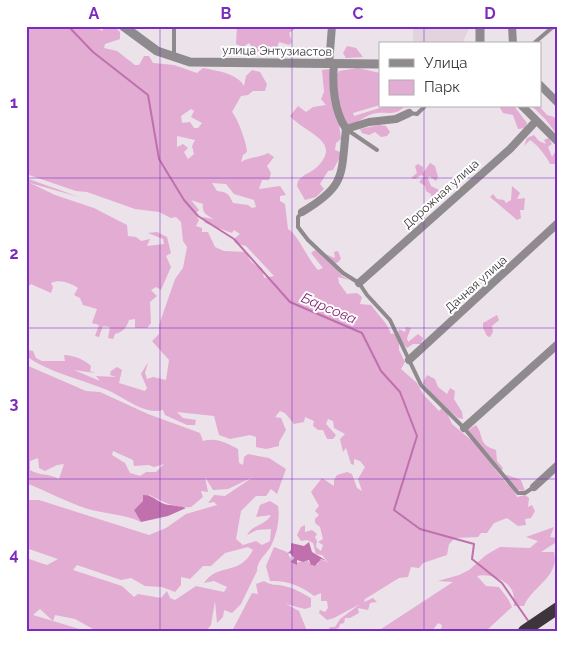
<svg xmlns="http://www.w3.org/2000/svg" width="584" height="657" viewBox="0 0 584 657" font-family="Raleway,sans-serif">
<rect width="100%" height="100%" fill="#ece2e9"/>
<path fill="#e3d3de" d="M413,26H470L462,44H413Z"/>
<path fill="#e2acd3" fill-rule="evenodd" d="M26,26H97L98,29L103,31L102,26H114L120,32V39L105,44L104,48L117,51L135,65H139L144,56H149L153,63L174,65L197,73L203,68C217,71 237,73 244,86L246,76L252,70L260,72L267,84L265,91H253L248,95L241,96L232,112C238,119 247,144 247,152L243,155L241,162C250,157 258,158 268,153L274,157L267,166L271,173L269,180H262L259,189L280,186L286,195L280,196V201L285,204L288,229C297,233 308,260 318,270L323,268L311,253L315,250L335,258L334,252L338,251L341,259L337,263H332L342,276L349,280L338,277L339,283L347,294L357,293L362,297L360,304L371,305C378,315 387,322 391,334L398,333L399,329L405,332L406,327L411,328L407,338L408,342L418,334L423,338L421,344H413L407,348L399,340V350L405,362L401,369L417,383L423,394L439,411L443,407L423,383L427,375L435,379L438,387L447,394L450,388L455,391L454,399L462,412L463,419L458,418L450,411L448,415L452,424L471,440L468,430L476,425C485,437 477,444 496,450L497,461L503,468L501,472L494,468L508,485L505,476L507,475L521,480L525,491L513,489L517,497L525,495L529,498L528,507L532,505L535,511L531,518L525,519L526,525L518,526L507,518L494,523L487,533H481L478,537L455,538L449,544L447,555L423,563L419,568L411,567L408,577L399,578L365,599L364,602L373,598L377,602L370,603L368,610L358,608L359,613L350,618H345L344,623L340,624L339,628L328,631L330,627H335L340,619L360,604L334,618L327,620L319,613L320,610L325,612L328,608L327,601H321V593L314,596C302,586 286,580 270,581L266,566L274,547L287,552L293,563L308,561L313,566L318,564L319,559L328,562L322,555L316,554L313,543L307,540L301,541L297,535L301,527L305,525V532L312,530L317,534L315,537L317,541L316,547L321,551L323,545L318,542L323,539L320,527L315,523V519L319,515L315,511L319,506L311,492L322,478L334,486V480L337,475L347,472L352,474L357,488L362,491L358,479L365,467L360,461L354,459V465L351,464L346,448L343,452L340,439L345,434L334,428L333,421L328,419L326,424L336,435L333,439H327L323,430H318L313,426L314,421L305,417L304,422L294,424L285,413L280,411L275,417L281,418L286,430L279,442V446L266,449L256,447V437L250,435L230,439L219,435L214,416L177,412L183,418L196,420L195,425H187L165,415L163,410C143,416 121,394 102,388C77,378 48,372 26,356L28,350L33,351L36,358L42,361H65L64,355C74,355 85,360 91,366L90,371L95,373L74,370L100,381L96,376L116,377L110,375L111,371L117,367L122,370L119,383L145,391L147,388L141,374L148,362L145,373L147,379L153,377L166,380L169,360L152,341L159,334V325L175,279L183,268L187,247L183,241L181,222L176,217L171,218L159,212L135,209L87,192L76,191L26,174ZM191,109L194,111L191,117L202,123L198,128H194L190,122L182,123L181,116ZM177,136L195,140L192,146L194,154L188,159L184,152L188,148L183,144L177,147ZM212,183L226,184L234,194L254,200L256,207L252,208L248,205L233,203C229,194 227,192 217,191ZM191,200L203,204C202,213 206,215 214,219L202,217L205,223L232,233L234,230L240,234L234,239L235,243L246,246L274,276L264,278L262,268C255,267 247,259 247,252L224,251L215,247L208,232H202V228L196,226L199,220L195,214L199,210Z
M237,26H299L289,33L292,42L289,45L279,42L277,48H267L257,53L249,43L243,47L236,44Z
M347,46L356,48L363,57L346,58L343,53Z
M358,68L380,73V105L353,113L354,116L386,106L404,107C395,116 387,112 377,113C361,115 359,128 339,123L341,139L336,143L335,150L340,152V157L333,170L328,171L320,184L324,189L316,197L305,200L297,186L298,181C303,174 311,173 317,167C343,141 306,134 290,116L298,106L306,112L313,107L326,105L321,99L324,92L322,70L331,69L333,82L339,71Z
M499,106H514L527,123L525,128L518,129L513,115L503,113Z
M532,106H539L547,115L554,117L558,122V136L546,120Z
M379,125L386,126L390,132L387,136L381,137L375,132L369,135L362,133L360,129Z
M534,135L539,141L546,144L544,140L549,138L552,144L548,147L552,157L555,152L558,153L555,164H550C547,157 537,144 530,140L524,146L527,138Z
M430,163L435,166L438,177L436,181L429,176L428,179L431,186L439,190V202L433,203L431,194L426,191L425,186L419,182L424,177L421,175L415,179L411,178L417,173L415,166L418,164L423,167V173Z
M26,178L79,197L30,183L55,195L94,208L127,225L128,236L136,237L141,241L150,239L147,246L164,244L163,239L148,233L157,232L167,237L171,253L166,256L171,267L161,290L156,287L151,290L157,296L150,302L151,323L147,328H135V319L129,320C127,327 123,332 115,334L113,339L108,338L110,327L103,326L99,337L95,336L99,325L92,323L97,309L83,305L80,298L74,295L78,288C70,283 60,279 51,283L53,287L51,293L31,284L27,288Z
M512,186L520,193L517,199L525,198L524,210H520L521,218L517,220L490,197L493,194L497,199L504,200L506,203L511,200Z
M497,315L499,320L492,326L493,332L490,337L487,336L483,328V323Z
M26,365L86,391L100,392L148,414L200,433L203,441C216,437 227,443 238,449L239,463L243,465L244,457L248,454L269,458L286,469L277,494L271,489L266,496H256L241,511L236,539L243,545L256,541L262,545L270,541L271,529L257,530L247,535C253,524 265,526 271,515L256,517L260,505L270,501L278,506C280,519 277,534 271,546C266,555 257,560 257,571L241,604L232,613L224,610L223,617L217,623L215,601L211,625L206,631H174L172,629V631L93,629L75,619L55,615L53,621L40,609L33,615L86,631H26V558L47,565L58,559L26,548V500H39L149,535L166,528L186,514L217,505L214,502L208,503L214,495L225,496L253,477L228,489L213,490L205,477L208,492L201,491L203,497L191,507C179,509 161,502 150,495L134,510L141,522C124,514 106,514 88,509C66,502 47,491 26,483ZM113,451L133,460L134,466L149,465L154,467L164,464L156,472H146L140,476L130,473L125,463L112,455ZM38,458L39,468L45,471L57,465L64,464L59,479C49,473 39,476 30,470V461ZM248,547L253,550C239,577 218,562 204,583L214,581L227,587L224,592L196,586L175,600L170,598L167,591L161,598L138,594L134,597L122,586L73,570L77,565L121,580L131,578L145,586L162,587L175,592L181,585V577L190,579L203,566H211L225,553Z
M554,527L550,537L558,538V541L541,552H554C560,577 532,586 524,606H514C514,602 514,596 513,593C509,580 489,573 477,576L486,586L499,587L508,599L512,607L486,631H434L441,629L442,625L438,623L432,631H378L453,582L438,581L459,575L469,570L486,555L500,547L530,548L538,541L526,537Z
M264,581C271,586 276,584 284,586C294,588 302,593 311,598V607L305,609L286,604L299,611L307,631H232L252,593L258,594L256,584Z"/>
<path fill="#bf70ad" d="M143,495C152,495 154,499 162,503C168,506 178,505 186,508L168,516L141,522L134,510L143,501Z
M309,542L312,552L327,561L321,559L315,566L311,565L309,560L303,562L297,560V565L291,562L294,558L290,553L287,554L291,550V543L304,546Z"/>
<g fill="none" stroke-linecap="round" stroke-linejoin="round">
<path stroke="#bf70ad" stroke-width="2" d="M68,26L93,52L148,95L159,159L184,200L198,216L234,239L290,302L362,333L381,371L400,392L417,436L394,510L420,529L474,544L472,559L502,583L529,622"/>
<path stroke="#8e8a8d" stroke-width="4" d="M533,44L554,26
M174,56V26
M409,113L417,114L425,106
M346,129L377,150
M302,212L298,217V227L308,240L343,273L359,283L367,295L390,320L421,385L464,428L518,493H525L534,487"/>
<path stroke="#8e8a8d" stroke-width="8" d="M512,26L513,44
M329,64L332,26
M334,64C332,85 334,111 346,129
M540,85L558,103
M522,106L558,142
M302,212C346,186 341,176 346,129L369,122L396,119L409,113
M359,283L510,149L536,121
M409,360L558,223
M464,428L558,344
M534,487L558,465"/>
<path stroke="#8e8a8d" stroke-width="9" d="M123,26L157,51L190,62L380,64
M480,44V26"/>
<path stroke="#3c353a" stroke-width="12" d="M524,631L558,608"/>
</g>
<path fill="none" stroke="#7b2cbf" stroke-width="1" stroke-opacity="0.55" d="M160,26V631M292,26V631M424,26V44M424,106V631M26,178H558M26,328H558M26,479H558"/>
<g text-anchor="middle" stroke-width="4" stroke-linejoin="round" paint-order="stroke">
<g font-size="12" fill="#3a3639" stroke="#fff">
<text transform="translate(277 51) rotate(1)" y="4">улица Энтузиастов</text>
<text transform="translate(441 194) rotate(-42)" y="4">Дорожная улица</text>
<text transform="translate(476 284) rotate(-42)" y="4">Дачная улица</text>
</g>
<g font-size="14" font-style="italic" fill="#862774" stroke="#fff">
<text transform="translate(329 308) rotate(23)" y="5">Барсова</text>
</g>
</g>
<rect width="584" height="657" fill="none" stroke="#ffffff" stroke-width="55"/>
<rect x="379" y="42" width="162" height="65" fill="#ffffff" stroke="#b0afb0"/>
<rect x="389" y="59" width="25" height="8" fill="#8e8a8d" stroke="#b0afb0"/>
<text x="424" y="68" font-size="15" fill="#3a3639">Улица</text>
<rect x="389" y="80" width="25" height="15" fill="#e2acd3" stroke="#b0afb0"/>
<text x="424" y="92" font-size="15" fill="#3a3639">Парк</text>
<rect x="28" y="28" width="528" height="602" fill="none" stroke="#7b2cbf" stroke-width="2"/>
<g font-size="16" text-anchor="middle" font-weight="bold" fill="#7b2cbf">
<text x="94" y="19">A</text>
<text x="226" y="19">B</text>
<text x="358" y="19">C</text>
<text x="490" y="19">D</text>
<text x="14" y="108">1</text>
<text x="14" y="259">2</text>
<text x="14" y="409">3</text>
<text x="14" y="560">4</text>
</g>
</svg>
